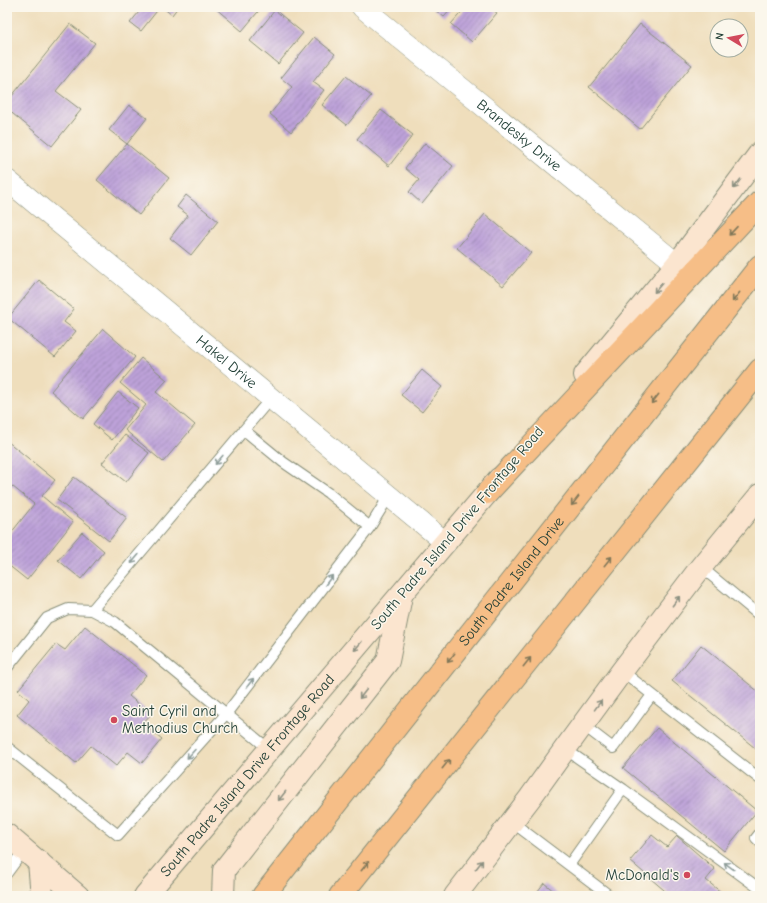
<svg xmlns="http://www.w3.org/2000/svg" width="767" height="903" viewBox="0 0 767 903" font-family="'Comic Neue',sans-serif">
<defs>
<pattern id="building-hatch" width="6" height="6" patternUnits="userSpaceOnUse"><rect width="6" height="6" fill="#bda2d9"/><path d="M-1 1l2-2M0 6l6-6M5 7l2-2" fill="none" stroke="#9985b1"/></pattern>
</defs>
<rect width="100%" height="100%" fill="#fbf7ec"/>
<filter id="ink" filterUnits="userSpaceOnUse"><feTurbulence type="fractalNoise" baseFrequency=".025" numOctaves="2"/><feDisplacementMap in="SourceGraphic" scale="8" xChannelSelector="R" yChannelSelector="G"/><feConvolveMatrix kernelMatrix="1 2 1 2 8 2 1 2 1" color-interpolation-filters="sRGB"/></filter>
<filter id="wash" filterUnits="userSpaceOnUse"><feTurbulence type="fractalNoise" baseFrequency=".012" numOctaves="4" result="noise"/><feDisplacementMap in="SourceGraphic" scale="16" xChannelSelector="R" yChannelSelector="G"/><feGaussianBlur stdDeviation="0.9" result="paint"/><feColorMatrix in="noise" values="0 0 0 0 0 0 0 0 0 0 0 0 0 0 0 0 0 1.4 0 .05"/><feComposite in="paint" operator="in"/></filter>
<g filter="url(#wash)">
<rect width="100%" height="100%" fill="#efdebc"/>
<g id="blocks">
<path fill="url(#building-hatch)" d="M143,7H160L141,31L130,23Z
M162,7H178L172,15Z
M214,7H262L242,31Z
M431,7H453L444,17Z
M466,7H489L497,13L472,42L451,24Z
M275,10L303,33L278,64L250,41Z
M70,24L95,43L56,91L81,110L52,146L7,109V102Z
M640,24L692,65L640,129L589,87Z
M314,37L335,54L313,82L324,90L291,132L270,114L292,87L281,78Z
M346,76L371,96L347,125L322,105Z
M129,105L147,118L127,144L109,130Z
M381,110L413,135L389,166L357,139Z
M425,143L453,166L422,204L409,192L419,180L405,168Z
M127,144L169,178L139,215L97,180Z
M186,195L218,221L191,255L170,238L188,215L177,207Z
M485,214L531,253L503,286L457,248Z
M39,280L74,309L64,322L76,331L55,357L8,318Z
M103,329L135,357L83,419L51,391Z
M141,358L167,380L156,392L195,425L163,462L125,430L146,405L120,383Z
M422,370L442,387L422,412L401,395Z
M118,392L138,408L112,440L93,424Z
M125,435L149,453L126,482L102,463Z
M7,441L55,480L42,496L73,522L27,580L7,564V538L34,504L7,482Z
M74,477L127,518L109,541L57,500Z
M82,532L104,551L81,579L58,560Z
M85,626L146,675L129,696L151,714L143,723L162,739L142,763L128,752L116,766L91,746L76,763L17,715L29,700L18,690L56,644L65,650Z
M701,645L760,693V752L672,681Z
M657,728L757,811L724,851L623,768Z
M652,835L667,847L677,836L715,869L706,880L722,893L720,896H671L630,861Z
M544,883L560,896H534Z"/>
</g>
</g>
<g filter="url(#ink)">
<use href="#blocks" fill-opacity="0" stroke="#878e78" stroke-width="1"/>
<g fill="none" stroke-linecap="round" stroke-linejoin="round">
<defs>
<path id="lane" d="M244,430L283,462L328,493L370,527L389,496
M701,567L760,616
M92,610L271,398
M7,668L47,618L68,609L92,610L115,622L270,750
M622,671L760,779
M583,725L613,748L652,695
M7,747L118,835L226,714L370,527
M565,749L623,789L760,889
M512,822L610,896
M760,833L756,838L760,842
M569,865L623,789
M7,873L24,850"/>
<g id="street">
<path id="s1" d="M362,7L677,264"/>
<path id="s2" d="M7,180L446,543"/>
</g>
<g id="secondary">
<path d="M585,375L677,264L760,153"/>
<path d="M7,835L78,896"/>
<path d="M39,862L42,896"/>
<path id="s3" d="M145,896L499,479"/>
<path d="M223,896L224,870L388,661L401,596"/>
<path d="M455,896L530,798L565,749L622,671L701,567L760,495"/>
</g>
<g id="highway">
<path d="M487,493L760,202"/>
<path id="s4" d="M263,896L760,266"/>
<path d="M340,896L760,370"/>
</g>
</defs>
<use href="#lane" stroke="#878e78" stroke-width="12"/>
<use href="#street" stroke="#878e78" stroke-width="22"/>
<use href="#secondary" stroke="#878e78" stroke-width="24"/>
<use href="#highway" stroke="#878e78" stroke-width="24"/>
<use href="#lane" stroke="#fff" stroke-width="10"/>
<use href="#street" stroke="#fff" stroke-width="21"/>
<use href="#secondary" stroke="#fbe5cf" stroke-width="22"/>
<use href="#highway" stroke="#f6be87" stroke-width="22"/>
</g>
<defs><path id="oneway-shaft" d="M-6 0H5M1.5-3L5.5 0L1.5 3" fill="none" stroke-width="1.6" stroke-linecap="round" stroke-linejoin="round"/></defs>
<g stroke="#8d9182">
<use href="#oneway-shaft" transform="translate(737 184) rotate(127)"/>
<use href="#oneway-shaft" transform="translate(658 288) rotate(130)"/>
<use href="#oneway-shaft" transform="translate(676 601) rotate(-53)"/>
<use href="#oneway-shaft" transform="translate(358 646) rotate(130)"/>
<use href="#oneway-shaft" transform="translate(363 694) rotate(128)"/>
<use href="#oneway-shaft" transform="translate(598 705) rotate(-54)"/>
<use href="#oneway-shaft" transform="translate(282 796) rotate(128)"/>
<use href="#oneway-shaft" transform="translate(479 865) rotate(-52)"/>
</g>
<g stroke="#807759">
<use href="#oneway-shaft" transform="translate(733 231) rotate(133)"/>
<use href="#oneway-shaft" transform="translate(736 297) rotate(128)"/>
<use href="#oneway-shaft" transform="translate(655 399) rotate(128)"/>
<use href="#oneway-shaft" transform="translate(575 501) rotate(128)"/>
<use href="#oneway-shaft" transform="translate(608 561) rotate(-51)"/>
<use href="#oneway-shaft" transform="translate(451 658) rotate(128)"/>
<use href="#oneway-shaft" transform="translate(527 662) rotate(-51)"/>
<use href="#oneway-shaft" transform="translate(446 764) rotate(-51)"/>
<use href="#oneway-shaft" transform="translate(365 866) rotate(-51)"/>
</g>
<g stroke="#8f9e9a">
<use href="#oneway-shaft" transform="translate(219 460) rotate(130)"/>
<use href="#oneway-shaft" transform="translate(135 559) rotate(130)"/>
<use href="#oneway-shaft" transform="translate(329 580) rotate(-53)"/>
<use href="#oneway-shaft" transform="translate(250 683) rotate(-53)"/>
<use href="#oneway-shaft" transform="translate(191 754) rotate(132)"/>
<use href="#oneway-shaft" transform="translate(729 866) rotate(-144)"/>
</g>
</g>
<g fill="#d1495b" stroke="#fbf7ec" stroke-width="1.5">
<circle cx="114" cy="720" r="4"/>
<circle cx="687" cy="875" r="4"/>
</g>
<g text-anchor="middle" stroke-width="3" stroke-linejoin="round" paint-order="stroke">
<g font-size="15" fill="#1f3d34" stroke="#fbf7ec">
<text dy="5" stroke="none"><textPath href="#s1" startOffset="203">Brandesky Drive</textPath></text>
<text dy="5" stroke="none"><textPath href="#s2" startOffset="285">Hakel Drive</textPath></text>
<text transform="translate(457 528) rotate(-50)" y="5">South Padre Island Drive Frontage Road</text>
<text dy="5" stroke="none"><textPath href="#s4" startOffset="401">South Padre Island Drive</textPath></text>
<text dy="5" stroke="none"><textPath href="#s3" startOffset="158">South Padre Island Drive Frontage Road</textPath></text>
</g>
<g font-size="15" fill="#1f3d34" stroke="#fbf7ec" text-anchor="start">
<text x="122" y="716">Saint Cyril and<tspan x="122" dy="17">Methodius Church</tspan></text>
<text x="679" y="880" text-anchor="end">McDonald's</text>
</g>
</g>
<rect width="767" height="903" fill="none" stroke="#fbf7ec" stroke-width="24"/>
<g transform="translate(729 38) rotate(280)"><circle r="19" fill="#fbf7ec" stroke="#a3ada2"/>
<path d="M0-3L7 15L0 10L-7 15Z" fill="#d1495b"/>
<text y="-6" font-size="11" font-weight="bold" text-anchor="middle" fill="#1f3d34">N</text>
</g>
</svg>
